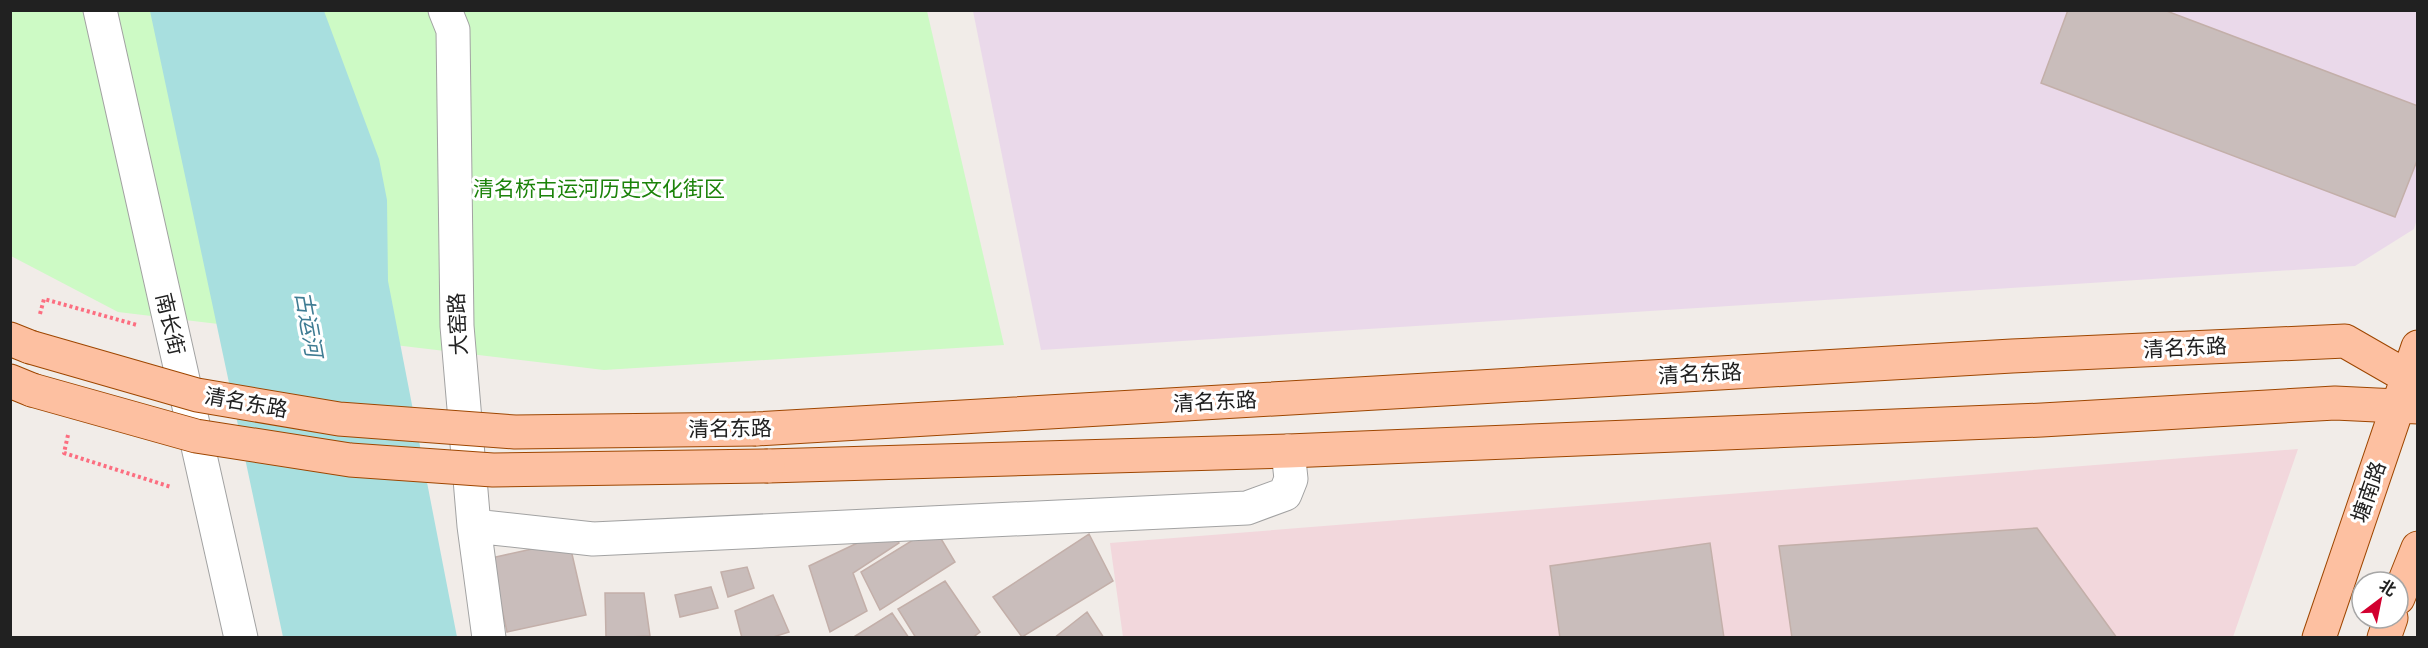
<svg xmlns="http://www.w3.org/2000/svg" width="2428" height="648" viewBox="0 0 2428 648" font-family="Inter,'Noto Sans SC',sans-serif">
<rect width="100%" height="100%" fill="#f1ece8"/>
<path fill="#f2d7dc" d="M2298,449L2233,637H1123L1110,543Z"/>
<path fill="#ead9ea" d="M973,11H2417V219L2414,229L2355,266L1041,350Z"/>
<path fill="#cdfac5" d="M10,11H927L1004,345L604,370L118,312L11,256Z"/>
<path fill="#a8dfdf" d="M150,11H324L379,159L387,200L388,281L457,637H283Z"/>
<path fill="#c9bdbb" stroke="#c3afa9" stroke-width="1.5" d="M2068,10H2164L2418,106V158L2395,217L2041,83Z
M891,527L899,543L853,573L867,611L830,632L809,566Z
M934,527L955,562L880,610L861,572Z
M2037,528L2117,638H1792L1779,546Z
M1089,534L1113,581L1022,637L993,597Z
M569,541L586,615L507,632L491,558Z
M1710,543L1724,638H1560L1550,566Z
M747,567L754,588L728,597L721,572Z
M945,581L980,632L972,638H916L898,609Z
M711,587L718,608L680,617L675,595Z
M605,593H644L650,636L606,638Z
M773,595L789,632L770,638H742L735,611Z
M1087,612L1104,638H1054Z
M892,613L909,638H852Z"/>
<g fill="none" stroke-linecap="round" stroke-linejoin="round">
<defs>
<path id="minor" d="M100,10L241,638
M445,10L453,30L457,326L474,526L489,638
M474,526L593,539L1247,508L1285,494L1291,479L1288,451"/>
<path id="major" d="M10,339L30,347
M10,381L32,390
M756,429L2012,356L2345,341L2418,383
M768,466L1288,451L2042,420L2335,403L2418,407
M2398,598L2418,548
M2319,638L2418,347
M2384,638L2391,618"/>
</defs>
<use href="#minor" stroke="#a2a2a2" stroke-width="35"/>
<use href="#major" stroke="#9e4600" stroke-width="35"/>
<path stroke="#fc6e80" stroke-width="4" stroke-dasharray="3 3" stroke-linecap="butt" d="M40,314L44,299L137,325
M68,435L64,453L171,487"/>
<use href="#minor" stroke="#fff" stroke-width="33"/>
<use href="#major" stroke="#fdc0a1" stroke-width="33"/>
<defs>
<path id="major-bridge" d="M30,347L197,395L339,419L515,432L756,429
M32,390L196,436L350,460L493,470L768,466"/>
</defs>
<use href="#major-bridge" stroke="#9e4600" stroke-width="35" stroke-linecap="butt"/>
<use href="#major-bridge" stroke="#fdc0a1" stroke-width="33"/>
</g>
<g text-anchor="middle" stroke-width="6" stroke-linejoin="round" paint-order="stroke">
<g font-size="21" fill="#1c830a" stroke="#fff">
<text x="599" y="196">清名桥古运河历史文化街区</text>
</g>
<g font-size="21" fill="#212121" stroke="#fff">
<text transform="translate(170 324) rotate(77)" y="7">南长街</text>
<text transform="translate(458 324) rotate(-93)" y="7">大窑路</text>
<text transform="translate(2185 348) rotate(-3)" y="7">清名东路</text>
<text transform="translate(1700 374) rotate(-3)" y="7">清名东路</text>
<text transform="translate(1215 402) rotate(-3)" y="7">清名东路</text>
<text transform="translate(246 403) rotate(10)" y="7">清名东路</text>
<text transform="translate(730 429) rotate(-1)" y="7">清名东路</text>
<text transform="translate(2369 492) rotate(-71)" y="7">塘南路</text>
</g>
<g font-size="22" font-style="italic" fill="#3f7c93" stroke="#fff">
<text transform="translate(309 324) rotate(80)" y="8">古运河</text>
</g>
</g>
<rect width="2428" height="648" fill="none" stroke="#212121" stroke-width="24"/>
<g transform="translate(2380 600) rotate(32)"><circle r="28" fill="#ffffff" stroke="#a6a6a6" stroke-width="1.5"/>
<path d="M0-4.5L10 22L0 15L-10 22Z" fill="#d2002f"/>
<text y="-9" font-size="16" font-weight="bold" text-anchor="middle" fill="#212121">北</text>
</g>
</svg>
